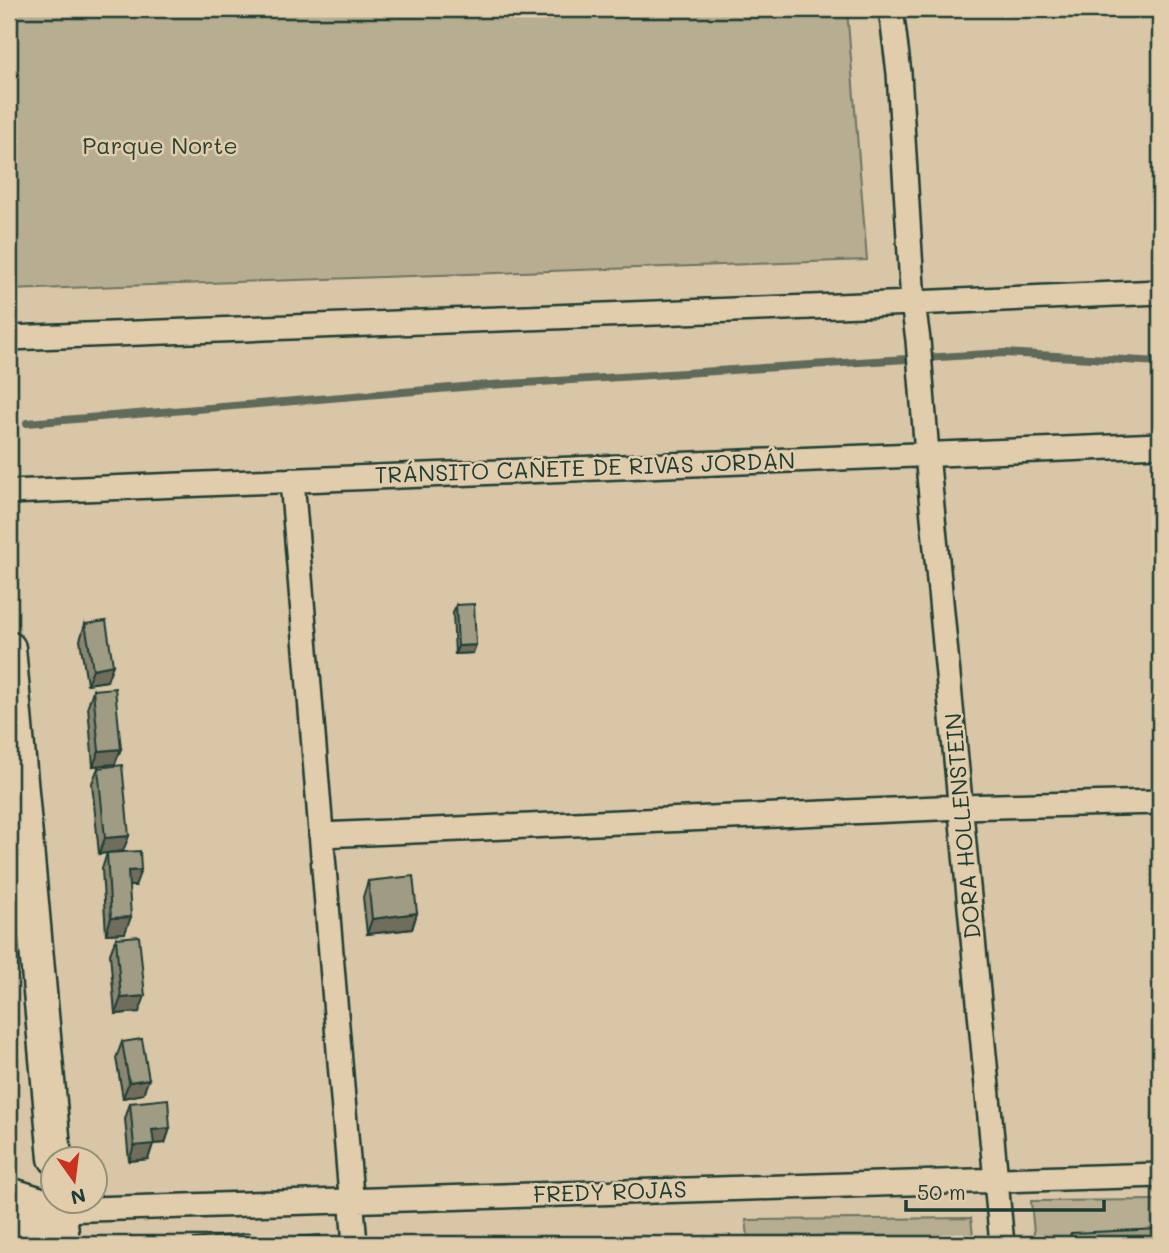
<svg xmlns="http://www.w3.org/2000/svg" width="1169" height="1253" viewBox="0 0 1169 1253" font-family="Mali,sans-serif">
<rect width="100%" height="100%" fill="#d9c6a6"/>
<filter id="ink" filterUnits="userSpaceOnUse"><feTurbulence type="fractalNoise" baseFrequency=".0143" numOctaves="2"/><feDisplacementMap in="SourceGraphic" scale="14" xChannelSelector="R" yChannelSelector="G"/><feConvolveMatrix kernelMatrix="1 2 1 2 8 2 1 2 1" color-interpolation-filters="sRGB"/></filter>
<g filter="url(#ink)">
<path fill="#b7ad91" stroke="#6b7562" stroke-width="2" d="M9,9H847L867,260L9,290Z
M1160,1200V1244H1035L1031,1201Z
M971,1218L974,1244H749L746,1220Z"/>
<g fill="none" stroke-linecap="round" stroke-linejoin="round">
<path stroke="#5e6b5a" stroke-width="8" d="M27,423L475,386L1004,353L1160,362"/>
<defs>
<path id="minor" d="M891,9L899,73L913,303L918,340L927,454L1002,1244
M9,338L913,303L1160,292
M292,480L355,1244
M9,492L1160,445
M321,835L961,807L1160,802
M60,1210L1160,1175"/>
<path id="secondary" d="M9,648L55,1158
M9,1194L60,1210
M59,1200L63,1244
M9,1229L60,1210"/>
</defs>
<use href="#minor" stroke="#1f3d34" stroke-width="28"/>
<use href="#secondary" stroke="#1f3d34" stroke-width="37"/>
<use href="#minor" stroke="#e1ccab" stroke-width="23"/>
<use href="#secondary" stroke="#e1ccab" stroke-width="32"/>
</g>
<path fill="#898671" stroke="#1f3d34" stroke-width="2" d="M456,605L473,653L455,654L453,613Z
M85,624L107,681L87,684L80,640Z
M93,690L115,764L93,766L88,706Z
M98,768L123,851L99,854L92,783Z
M107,853L135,886H129L125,933L106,934L102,869Z
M368,881L417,913L412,929L367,934L363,897Z
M116,938L139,1012L115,1014L110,954Z
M122,1042L143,1094L123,1098L116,1058Z
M130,1103L170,1128L165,1143L153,1144L148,1159L129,1161L125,1119Z
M1071,1233L1160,1244H1066Z"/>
<path fill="#6f6d5c" stroke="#1f3d34" stroke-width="2" d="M476,645L473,653L455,654L458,646Z
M113,665L107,681L87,684L93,669Z
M121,749L115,764L93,766L99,751Z
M129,836L123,851L99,854L105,838Z
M141,870L135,886H122L128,871Z
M417,913L412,929L367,934L372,919Z
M131,917L125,933L106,934L111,918Z
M145,996L139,1012L115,1014L121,998Z
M149,1079L143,1094L123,1098L129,1082Z
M170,1128L165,1143L153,1144L148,1159L129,1161L134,1146L152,1130Z"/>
<path fill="#9f9c83" stroke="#1f3d34" stroke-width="2" d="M474,604L476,645L458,646L456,605Z
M106,621L113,665L93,669L85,624Z
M115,688L121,749L99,751L93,690Z
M122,765L129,836L105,838L98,768Z
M140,851L141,870L128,871L131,917L111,918L107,853Z
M413,876L417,913L372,919L368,881Z
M139,936L145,996L121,998L116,938Z
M142,1039L149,1079L129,1082L122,1042Z
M168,1099L170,1128L152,1130L154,1144L134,1146L130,1103Z
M1160,1229V1244H1071V1233Z
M250,1233L251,1244H195L194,1239Z
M320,1235L321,1244H289V1238Z"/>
</g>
<g text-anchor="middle" stroke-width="5" stroke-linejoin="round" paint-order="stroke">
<g font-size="23" fill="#274339" stroke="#e1ccab">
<text x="160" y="154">Parque Norte</text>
</g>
<g font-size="23" fill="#1f3d34" stroke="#e1ccab">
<text transform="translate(585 468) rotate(-2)" y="8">TRÁNSITO CAÑETE DE RIVAS JORDÁN</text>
<text transform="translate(963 826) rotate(-95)" y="8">DORA HOLLENSTEIN</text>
<text transform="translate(610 1192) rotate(-2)" y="8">FREDY ROJAS</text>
</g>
</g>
<rect width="1169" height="1253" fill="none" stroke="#e1ccab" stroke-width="35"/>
<rect x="18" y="18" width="1134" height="1218" fill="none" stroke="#1f3d34" stroke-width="2.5" filter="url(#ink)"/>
<g transform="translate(74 1180) rotate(166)"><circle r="33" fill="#e1ccab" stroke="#93937b" stroke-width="2"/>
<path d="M0-5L12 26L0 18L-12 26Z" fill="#c8321e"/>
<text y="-10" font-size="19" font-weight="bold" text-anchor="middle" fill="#1f3d34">N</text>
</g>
<path d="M906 1200v10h198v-10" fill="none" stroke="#1f3d34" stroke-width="3.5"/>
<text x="917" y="1200" font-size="21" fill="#1f3d34" stroke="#e1ccab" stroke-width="5" paint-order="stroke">50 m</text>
</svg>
